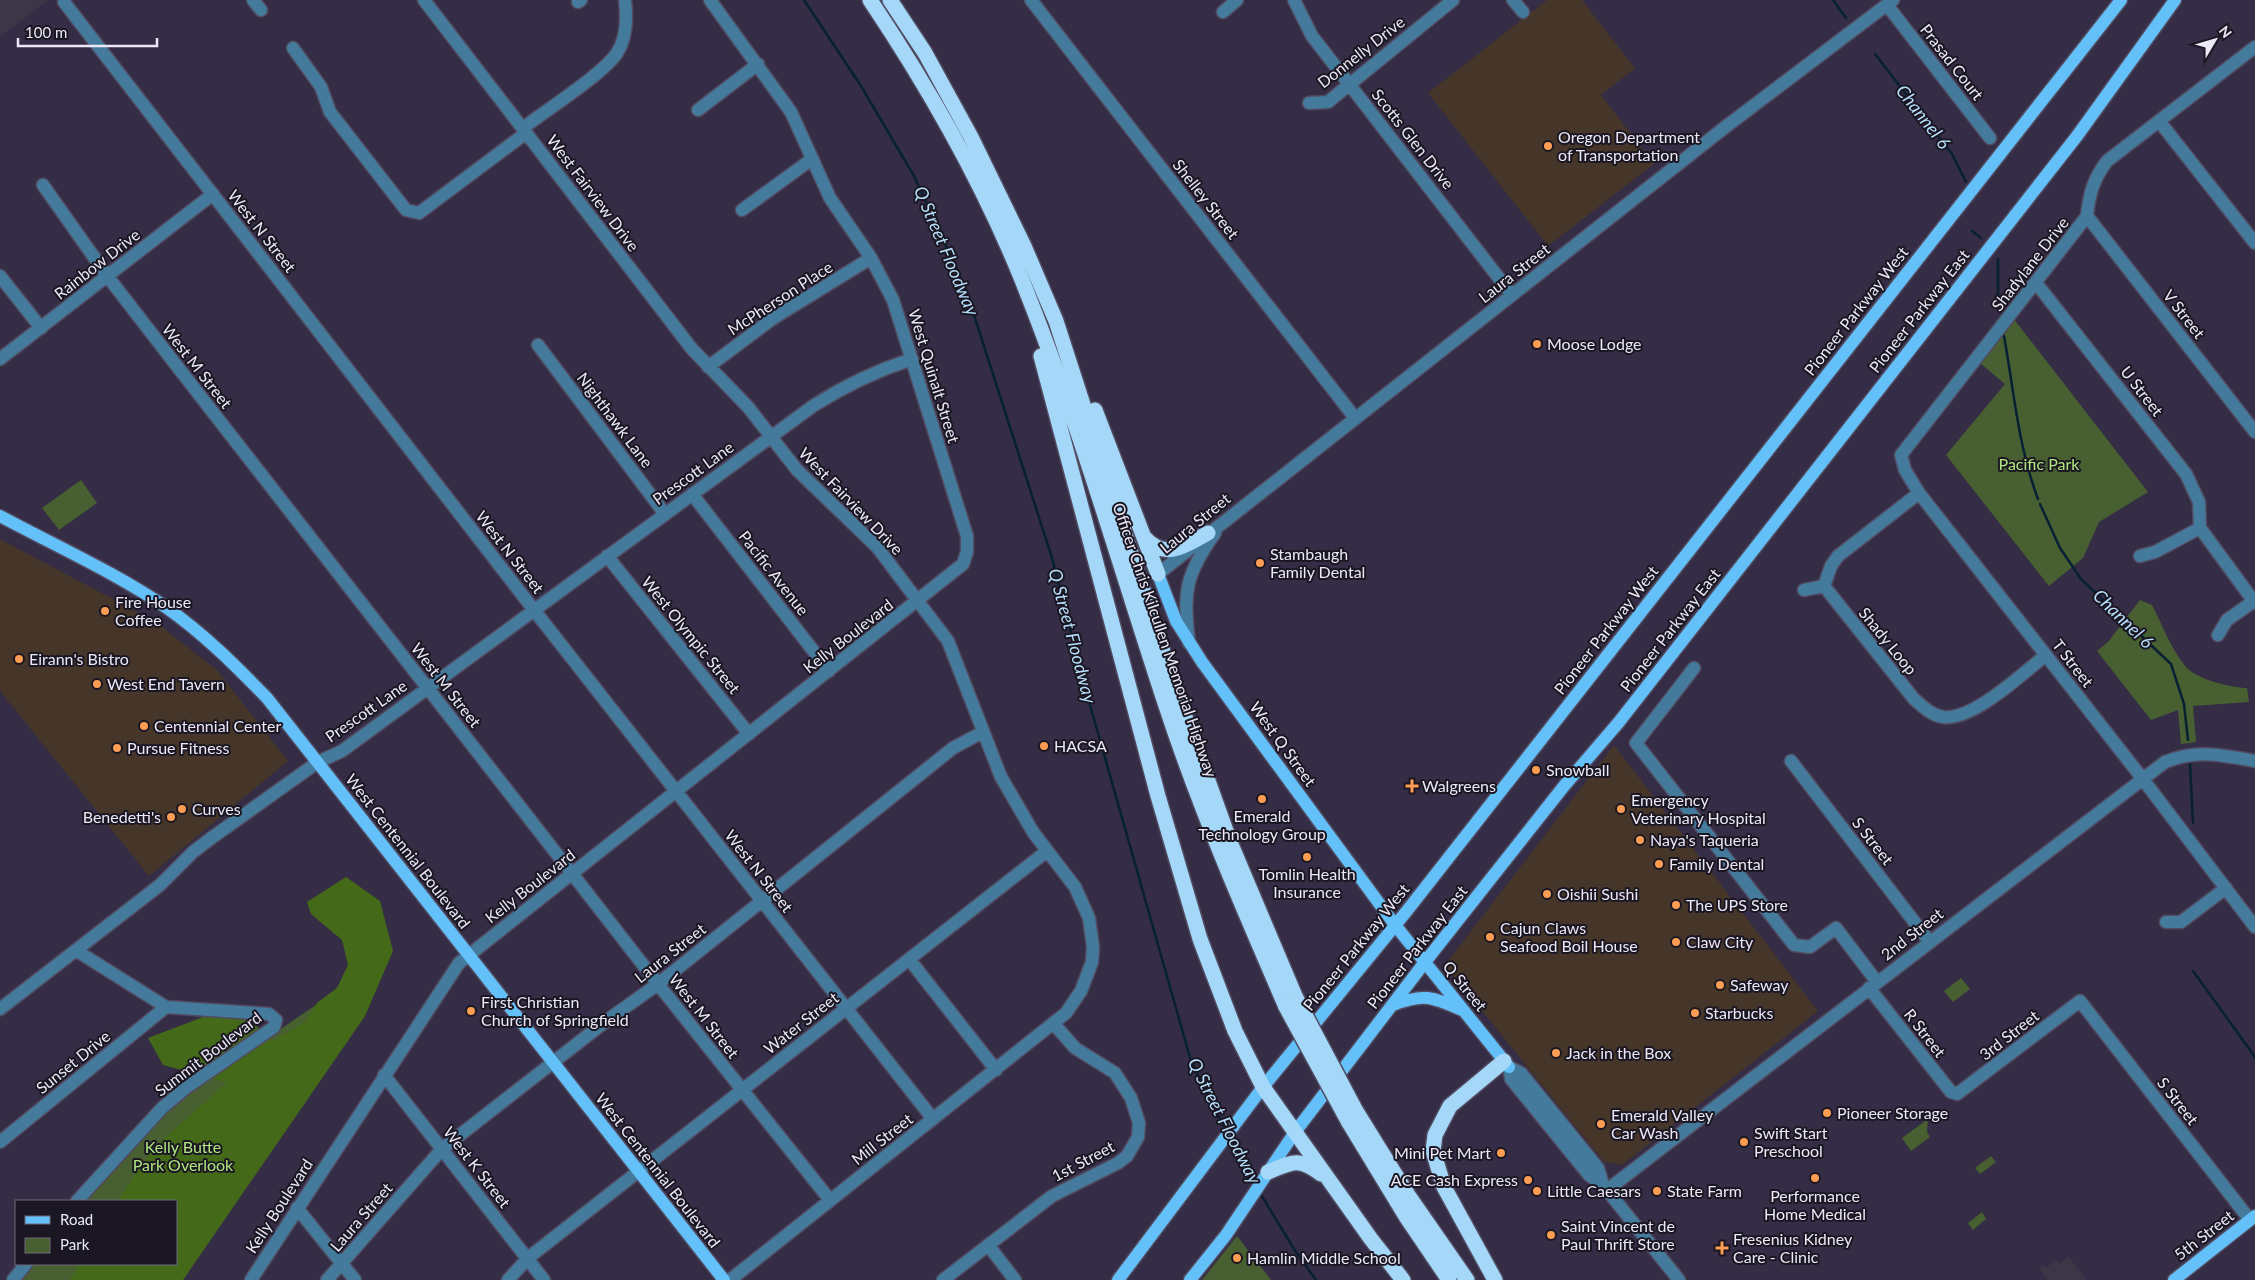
<svg xmlns="http://www.w3.org/2000/svg" width="2255" height="1280" viewBox="0 0 2255 1280" font-family="Lato,sans-serif">
<rect width="100%" height="100%" fill="#342d45"/>
<path fill="#453629" d="M1547,0H1582L1635,68L1601,95L1654,164L1548,246L1428,93Z
M0,539L154,621L217,670L288,761L149,876L0,691Z
M1614,745L1818,1011L1622,1165L1604,1162L1445,965Z"/>
<path fill="#3c3646" d="M0,0H48L0,37Z
M2068,1256L2087,1280H2048L2039,1268L2042,1266L2047,1267L2056,1260L2059,1264Z"/>
<path fill="#475f31" d="M2013,318L2148,492L2099,522L2083,558L2049,586L1946,455L2005,384L1980,363Z
M81,480L97,503L59,530L42,508Z
M2140,600L2152,605C2163,626 2171,649 2186,667C2196,679 2232,688 2247,688L2249,702L2193,706L2196,742L2181,744L2178,710L2151,720L2097,651L2108,642Z
M1961,978L1970,989L1953,1002L1944,991Z
M320,1002L176,1201H83L153,1123L188,1093Z
M1928,1119L1927,1132L1930,1137L1911,1151L1902,1138Z
M1991,1156L1996,1162L1980,1174L1975,1168Z
M1982,1212L1986,1219L1973,1230L1968,1223Z
M1237,1236L1271,1280H1202Z
M30,1264H165L154,1280H16Z"/>
<path fill="#446a19" d="M346,877L380,901L393,951L365,1016L183,1280H70L79,1264H176V1201H117L154,1148L227,1082L163,1065L148,1038L203,1017L247,1018L273,1041L305,1022L318,1002L337,988L348,965L342,940L311,914L307,902Z"/>
<g fill="none" stroke-linecap="round" stroke-linejoin="round">
<path stroke="#072133" stroke-width="2.5" d="M804,0L861,86L914,176L966,290L1052,558L1086,691L1191,1061L1225,1129
M1833,0L1846,18
M1875,54L1952,154L1966,182
M1972,231L1981,238
M1998,259V307
M2004,336C2014,391 2018,446 2038,499
M2040,504L2060,548L2081,579L2171,664L2184,704L2188,740
M2190,764L2193,823
M2193,971L2255,1057
M1231,1138L1255,1184
M1260,1193L1294,1249L1316,1280"/>
<defs>
<path id="minor" d="M253,0L261,10
M424,0L692,349L748,407L797,470L877,547L948,641L1001,777L1033,832L1075,887L1089,918L1093,947L1092,962L1081,991L1066,1013L730,1280
M1031,0L1355,418
M1294,0L1312,36L1512,295
M1513,0L1523,12
M64,2L534,610L933,1119
M578,2L581,0
M1887,5L1990,138
M1223,12L1237,0
M2255,47L2107,161C2094,178 2089,194 2087,216L1901,455L1905,470L1919,493L2142,778L2255,927
M293,48L321,87L330,112L406,210L419,213L526,133
M1309,103L1328,102L1453,0
M698,110L758,64
M2159,121L2255,243
M523,128C546,110 602,75 617,53C627,38 627,17 625,0
M43,185L108,277L173,361L658,984L830,1200
M742,210L812,159
M2087,216L2255,432
M0,276L41,328
M2036,283L2186,474L2199,502L2200,528L2255,603
M538,345L665,514
M0,359L213,194
M708,367L772,319L871,258
M1919,493L1838,556L1831,566L1824,586L1914,699C1922,706 1931,715 1943,717C1973,721 2023,673 2046,655
M692,494L829,671
M607,556L749,734
M2140,556L2155,552L2200,528
M1158,574L1724,128L1893,0
M1804,590L1824,586
M2218,635L2227,620L2254,601
M1189,643C1183,592 1185,575 1215,533
M1694,668L1636,743L1794,945L1810,947L1836,928L1877,982
M1791,761L1929,941
M2166,922H2181L2226,888
M77,951L166,1007L269,1014L276,1020L274,1027L187,1087L162,1108L77,1201
M909,959L996,1070
M1869,988L1951,1092L1957,1094L2080,1001L2250,1220
M0,1009L160,885L193,852L210,839L318,762L342,751L372,729L813,406C846,385 875,371 912,359
M1509,1067L1511,1079L1589,1175L1603,1185L1679,1280
M1509,1067L1521,1073L1598,1168L1603,1185
M384,1075L544,1280
M0,1142L166,1007
M1607,1190L2165,762C2198,749 2221,755 2255,761
M297,1208L355,1280
M988,1245L1015,1280
M13,1280L26,1264
M251,1280L459,963L963,564L967,552V536L893,300L871,258L830,198L791,112L710,0
M327,1280L442,1149L606,1021L658,984L953,748L983,732
M508,1280L528,1258L1047,851
M943,1280L1052,1196L1118,1163L1127,1156L1138,1137L1139,1123L1131,1098L1115,1073L1075,1048L1054,1024"/>
<path id="major" d="M0,516C56,546 116,573 167,608C204,634 236,666 267,698L724,1280
M1158,574L1176,621L1202,662L1395,925L1509,1067
M1393,1005C1424,993 1432,997 1462,1010
M1118,1280L1263,1087L1406,912L2121,0
M1190,1280L1226,1235L1295,1132L1425,962L1564,786L1619,722L2077,136L2175,0
M2174,1280L2255,1216"/>
<path id="highway" d="M870,0C929,88 982,181 1022,280C1078,419 1119,564 1166,706C1200,809 1243,908 1286,1007
M890,0L925,53L971,137L1024,246L1056,321L1174,686L1230,842L1295,996
M1041,356L1158,796L1200,939L1235,1031L1263,1087L1371,1239L1403,1280
M1095,410L1158,574
M1145,538C1166,561 1186,545 1208,533
M1356,1111L1408,1195L1467,1280
M1348,1121L1407,1218L1449,1280
M1268,1172C1293,1162 1298,1157 1321,1174
M1495,1280L1444,1187L1433,1151L1435,1135L1450,1106L1504,1061"/>
</defs>
<use href="#minor" stroke="#514b62" stroke-width="15"/>
<use href="#major" stroke="#514b62" stroke-width="15"/>
<use href="#highway" stroke="#514b62" stroke-width="18"/>
<use href="#minor" stroke="#447b9d" stroke-width="12"/>
<use href="#major" stroke="#64c0f9" stroke-width="12"/>
<use href="#highway" stroke="#a5d7f9" stroke-width="15"/>
<defs>
<path id="highway-bridge" d="M1295,996L1356,1111
M1286,1007L1348,1121"/>
</defs>
<use href="#highway-bridge" stroke="#514b62" stroke-width="18" stroke-linecap="butt"/>
<use href="#highway-bridge" stroke="#a5d7f9" stroke-width="15"/>
</g>
<g fill="#fc9d53" stroke="#1a1722" stroke-width="2">
<circle cx="1548" cy="146" r="5"/>
<circle cx="1537" cy="344" r="5"/>
<circle cx="1260" cy="563" r="5"/>
<circle cx="105" cy="611" r="5"/>
<circle cx="19" cy="659" r="5"/>
<circle cx="97" cy="684" r="5"/>
<circle cx="144" cy="726" r="5"/>
<circle cx="1044" cy="746" r="5"/>
<circle cx="117" cy="748" r="5"/>
<circle cx="1536" cy="770" r="5"/>
<path d="M1409.5 778.5h5v5h5v5h-5v5h-5v-5h-5v-5h5z"/>
<circle cx="1262" cy="799" r="5"/>
<circle cx="182" cy="809" r="5"/>
<circle cx="1621" cy="809" r="5"/>
<circle cx="171" cy="817" r="5"/>
<circle cx="1640" cy="840" r="5"/>
<circle cx="1307" cy="857" r="5"/>
<circle cx="1659" cy="864" r="5"/>
<circle cx="1547" cy="894" r="5"/>
<circle cx="1676" cy="905" r="5"/>
<circle cx="1490" cy="937" r="5"/>
<circle cx="1676" cy="942" r="5"/>
<circle cx="1720" cy="985" r="5"/>
<circle cx="471" cy="1011" r="5"/>
<circle cx="1695" cy="1013" r="5"/>
<circle cx="1556" cy="1053" r="5"/>
<circle cx="1827" cy="1113" r="5"/>
<circle cx="1601" cy="1124" r="5"/>
<circle cx="1744" cy="1142" r="5"/>
<circle cx="1501" cy="1153" r="5"/>
<circle cx="1815" cy="1178" r="5"/>
<circle cx="1528" cy="1180" r="5"/>
<circle cx="1537" cy="1191" r="5"/>
<circle cx="1657" cy="1191" r="5"/>
<circle cx="1551" cy="1235" r="5"/>
<path d="M1719.5 1240.5h5v5h5v5h-5v5h-5v-5h-5v-5h5z"/>
<circle cx="1237" cy="1258" r="5"/>
</g>
<g text-anchor="middle" stroke-width="4" stroke-linejoin="round" paint-order="stroke">
<g font-size="16" fill="#ece8f8" stroke="#1a1722">
<text transform="translate(1361 52) rotate(-38)" y="6">Donnelly Drive</text>
<text transform="translate(1952 62) rotate(52)" y="6">Prasad Court</text>
<text transform="translate(1413 139) rotate(52)" y="6">Scotts Glen Drive</text>
<text transform="translate(593 193) rotate(53)" y="6">West Fairview Drive</text>
<text transform="translate(1206 199) rotate(52)" y="6">Shelley Street</text>
<text transform="translate(262 231) rotate(52)" y="6">West N Street</text>
<text transform="translate(97 264) rotate(-38)" y="6">Rainbow Drive</text>
<text transform="translate(2030 264) rotate(-52)" y="6">Shadylane Drive</text>
<text transform="translate(1514 273) rotate(-38)" y="6">Laura Street</text>
<text transform="translate(780 298) rotate(-33)" y="6">McPherson Place</text>
<text transform="translate(1856 311) rotate(-52)" y="6">Pioneer Parkway West</text>
<text transform="translate(1919 311) rotate(-52)" y="6">Pioneer Parkway East</text>
<text transform="translate(2184 314) rotate(52)" y="6">V Street</text>
<text transform="translate(197 366) rotate(52)" y="6">West M Street</text>
<text transform="translate(934 376) rotate(73)" y="6">West Quinalt Street</text>
<text transform="translate(2142 391) rotate(52)" y="6">U Street</text>
<text transform="translate(615 420) rotate(53)" y="6">Nighthawk Lane</text>
<text transform="translate(693 473) rotate(-36)" y="6">Prescott Lane</text>
<text transform="translate(851 501) rotate(46)" y="6">West Fairview Drive</text>
<text transform="translate(1195 523) rotate(-39)" y="6">Laura Street</text>
<text transform="translate(510 552) rotate(52)" y="6">West N Street</text>
<text transform="translate(774 573) rotate(52)" y="6">Pacific Avenue</text>
<text transform="translate(1606 630) rotate(-52)" y="6">Pioneer Parkway West</text>
<text transform="translate(1670 630) rotate(-52)" y="6">Pioneer Parkway East</text>
<text transform="translate(691 635) rotate(51)" y="6">West Olympic Street</text>
<text transform="translate(848 636) rotate(-38)" y="6">Kelly Boulevard</text>
<text transform="translate(1165 640) rotate(71)" y="6">Officer Chris Kilcullen Memorial Highway</text>
<text transform="translate(1888 641) rotate(51)" y="6">Shady Loop</text>
<text transform="translate(2073 663) rotate(52)" y="6">T Street</text>
<text transform="translate(446 685) rotate(52)" y="6">West M Street</text>
<text transform="translate(366 711) rotate(-35)" y="6">Prescott Lane</text>
<text transform="translate(1283 744) rotate(54)" y="6">West Q Street</text>
<text transform="translate(1873 841) rotate(52)" y="6">S Street</text>
<text transform="translate(408 851) rotate(52)" y="6">West Centennial Boulevard</text>
<text transform="translate(759 871) rotate(52)" y="6">West N Street</text>
<text transform="translate(530 886) rotate(-38)" y="6">Kelly Boulevard</text>
<text transform="translate(1912 934) rotate(-38)" y="6">2nd Street</text>
<text transform="translate(1356 947) rotate(-51)" y="6">Pioneer Parkway West</text>
<text transform="translate(1417 947) rotate(-52)" y="6">Pioneer Parkway East</text>
<text transform="translate(670 953) rotate(-38)" y="6">Laura Street</text>
<text transform="translate(1465 986) rotate(51)" y="6">Q Street</text>
<text transform="translate(704 1016) rotate(52)" y="6">West M Street</text>
<text transform="translate(801 1023) rotate(-38)" y="6">Water Street</text>
<text transform="translate(1925 1033) rotate(52)" y="6">R Street</text>
<text transform="translate(2009 1035) rotate(-38)" y="6">3rd Street</text>
<text transform="translate(208 1054) rotate(-37)" y="6">Summit Boulevard</text>
<text transform="translate(73 1062) rotate(-39)" y="6">Sunset Drive</text>
<text transform="translate(2178 1101) rotate(52)" y="6">S Street</text>
<text transform="translate(882 1139) rotate(-38)" y="6">Mill Street</text>
<text transform="translate(1083 1161) rotate(-28)" y="6">1st Street</text>
<text transform="translate(477 1167) rotate(52)" y="6">West K Street</text>
<text transform="translate(658 1170) rotate(52)" y="6">West Centennial Boulevard</text>
<text transform="translate(279 1206) rotate(-57)" y="6">Kelly Boulevard</text>
<text transform="translate(361 1217) rotate(-49)" y="6">Laura Street</text>
<text transform="translate(2204 1235) rotate(-38)" y="6">5th Street</text>
</g>
<g font-size="16" fill="#ece8f8" stroke="#1a1722" text-anchor="start">
<text x="1558" y="143">Oregon Department<tspan x="1558" dy="18">of Transportation</tspan></text>
<text x="1547" y="350">Moose Lodge</text>
<text x="1270" y="560">Stambaugh<tspan x="1270" dy="18">Family Dental</tspan></text>
<text x="115" y="608">Fire House<tspan x="115" dy="18">Coffee</tspan></text>
<text x="29" y="665">Eirann's Bistro</text>
<text x="107" y="690">West End Tavern</text>
<text x="154" y="732">Centennial Center</text>
<text x="1054" y="752">HACSA</text>
<text x="127" y="754">Pursue Fitness</text>
<text x="1546" y="776">Snowball</text>
<text x="1422" y="792">Walgreens</text>
<text x="1631" y="806">Emergency<tspan x="1631" dy="18">Veterinary Hospital</tspan></text>
<text x="192" y="815">Curves</text>
<text x="1262" y="822" text-anchor="middle">Emerald<tspan x="1262" dy="18">Technology Group</tspan></text>
<text x="161" y="823" text-anchor="end">Benedetti's</text>
<text x="1650" y="846">Naya's Taqueria</text>
<text x="1669" y="870">Family Dental</text>
<text x="1307" y="880" text-anchor="middle">Tomlin Health<tspan x="1307" dy="18">Insurance</tspan></text>
<text x="1557" y="900">Oishii Sushi</text>
<text x="1686" y="911">The UPS Store</text>
<text x="1500" y="934">Cajun Claws<tspan x="1500" dy="18">Seafood Boil House</tspan></text>
<text x="1686" y="948">Claw City</text>
<text x="1730" y="991">Safeway</text>
<text x="481" y="1008">First Christian<tspan x="481" dy="18">Church of Springfield</tspan></text>
<text x="1705" y="1019">Starbucks</text>
<text x="1566" y="1059">Jack in the Box</text>
<text x="1837" y="1119">Pioneer Storage</text>
<text x="1611" y="1121">Emerald Valley<tspan x="1611" dy="18">Car Wash</tspan></text>
<text x="1754" y="1139">Swift Start<tspan x="1754" dy="18">Preschool</tspan></text>
<text x="1491" y="1159" text-anchor="end">Mini Pet Mart</text>
<text x="1518" y="1186" text-anchor="end">ACE Cash Express</text>
<text x="1547" y="1197">Little Caesars</text>
<text x="1667" y="1197">State Farm</text>
<text x="1815" y="1202" text-anchor="middle">Performance<tspan x="1815" dy="18">Home Medical</tspan></text>
<text x="1561" y="1232">Saint Vincent de<tspan x="1561" dy="18">Paul Thrift Store</tspan></text>
<text x="1733" y="1245">Fresenius Kidney<tspan x="1733" dy="18">Care - Clinic</tspan></text>
<text x="1247" y="1264">Hamlin Middle School</text>
</g>
<g font-size="16" fill="#b1e77f" stroke="#1a1722">
<text x="2039" y="470">Pacific Park</text>
<text x="183" y="1153">Kelly Butte<tspan x="183" dy="18">Park Overlook</tspan></text>
</g>
<g font-size="18" font-style="italic" fill="#b6defb" stroke="#1a1722">
<text transform="translate(1923 117) rotate(52)" y="6">Channel 6</text>
<text transform="translate(946 251) rotate(67)" y="6">Q Street Floodway</text>
<text transform="translate(2123 619) rotate(44)" y="6">Channel 6</text>
<text transform="translate(1072 636) rotate(75)" y="6">Q Street Floodway</text>
<text transform="translate(1224 1121) rotate(63)" y="6">Q Street Floodway</text>
</g>
</g>
<rect x="15" y="1200" width="162" height="65" fill="#1a1722" stroke="#6e6b78"/>
<rect x="25" y="1216" width="25" height="8" fill="#64c0f9" stroke="#6e6b78"/>
<text x="60" y="1225" font-size="15" fill="#ece8f8">Road</text>
<rect x="25" y="1238" width="25" height="15" fill="#475f31" stroke="#6e6b78"/>
<text x="60" y="1250" font-size="15" fill="#ece8f8">Park</text>
<g transform="translate(2215 40) rotate(52)" stroke="#1a1722" stroke-width="4" paint-order="stroke">
<path d="M0-4L9 19L0 12L-9 19Z" fill="#ece8f8"/>
<text y="-8" font-size="14" font-weight="bold" text-anchor="middle" fill="#ece8f8">N</text>
</g>
<path d="M18 38v8h139v-8" fill="none" stroke="#ece8f8" stroke-width="2.5"/>
<text x="25" y="38" font-size="15" fill="#ece8f8" stroke="#1a1722" stroke-width="4" paint-order="stroke">100 m</text>
</svg>
